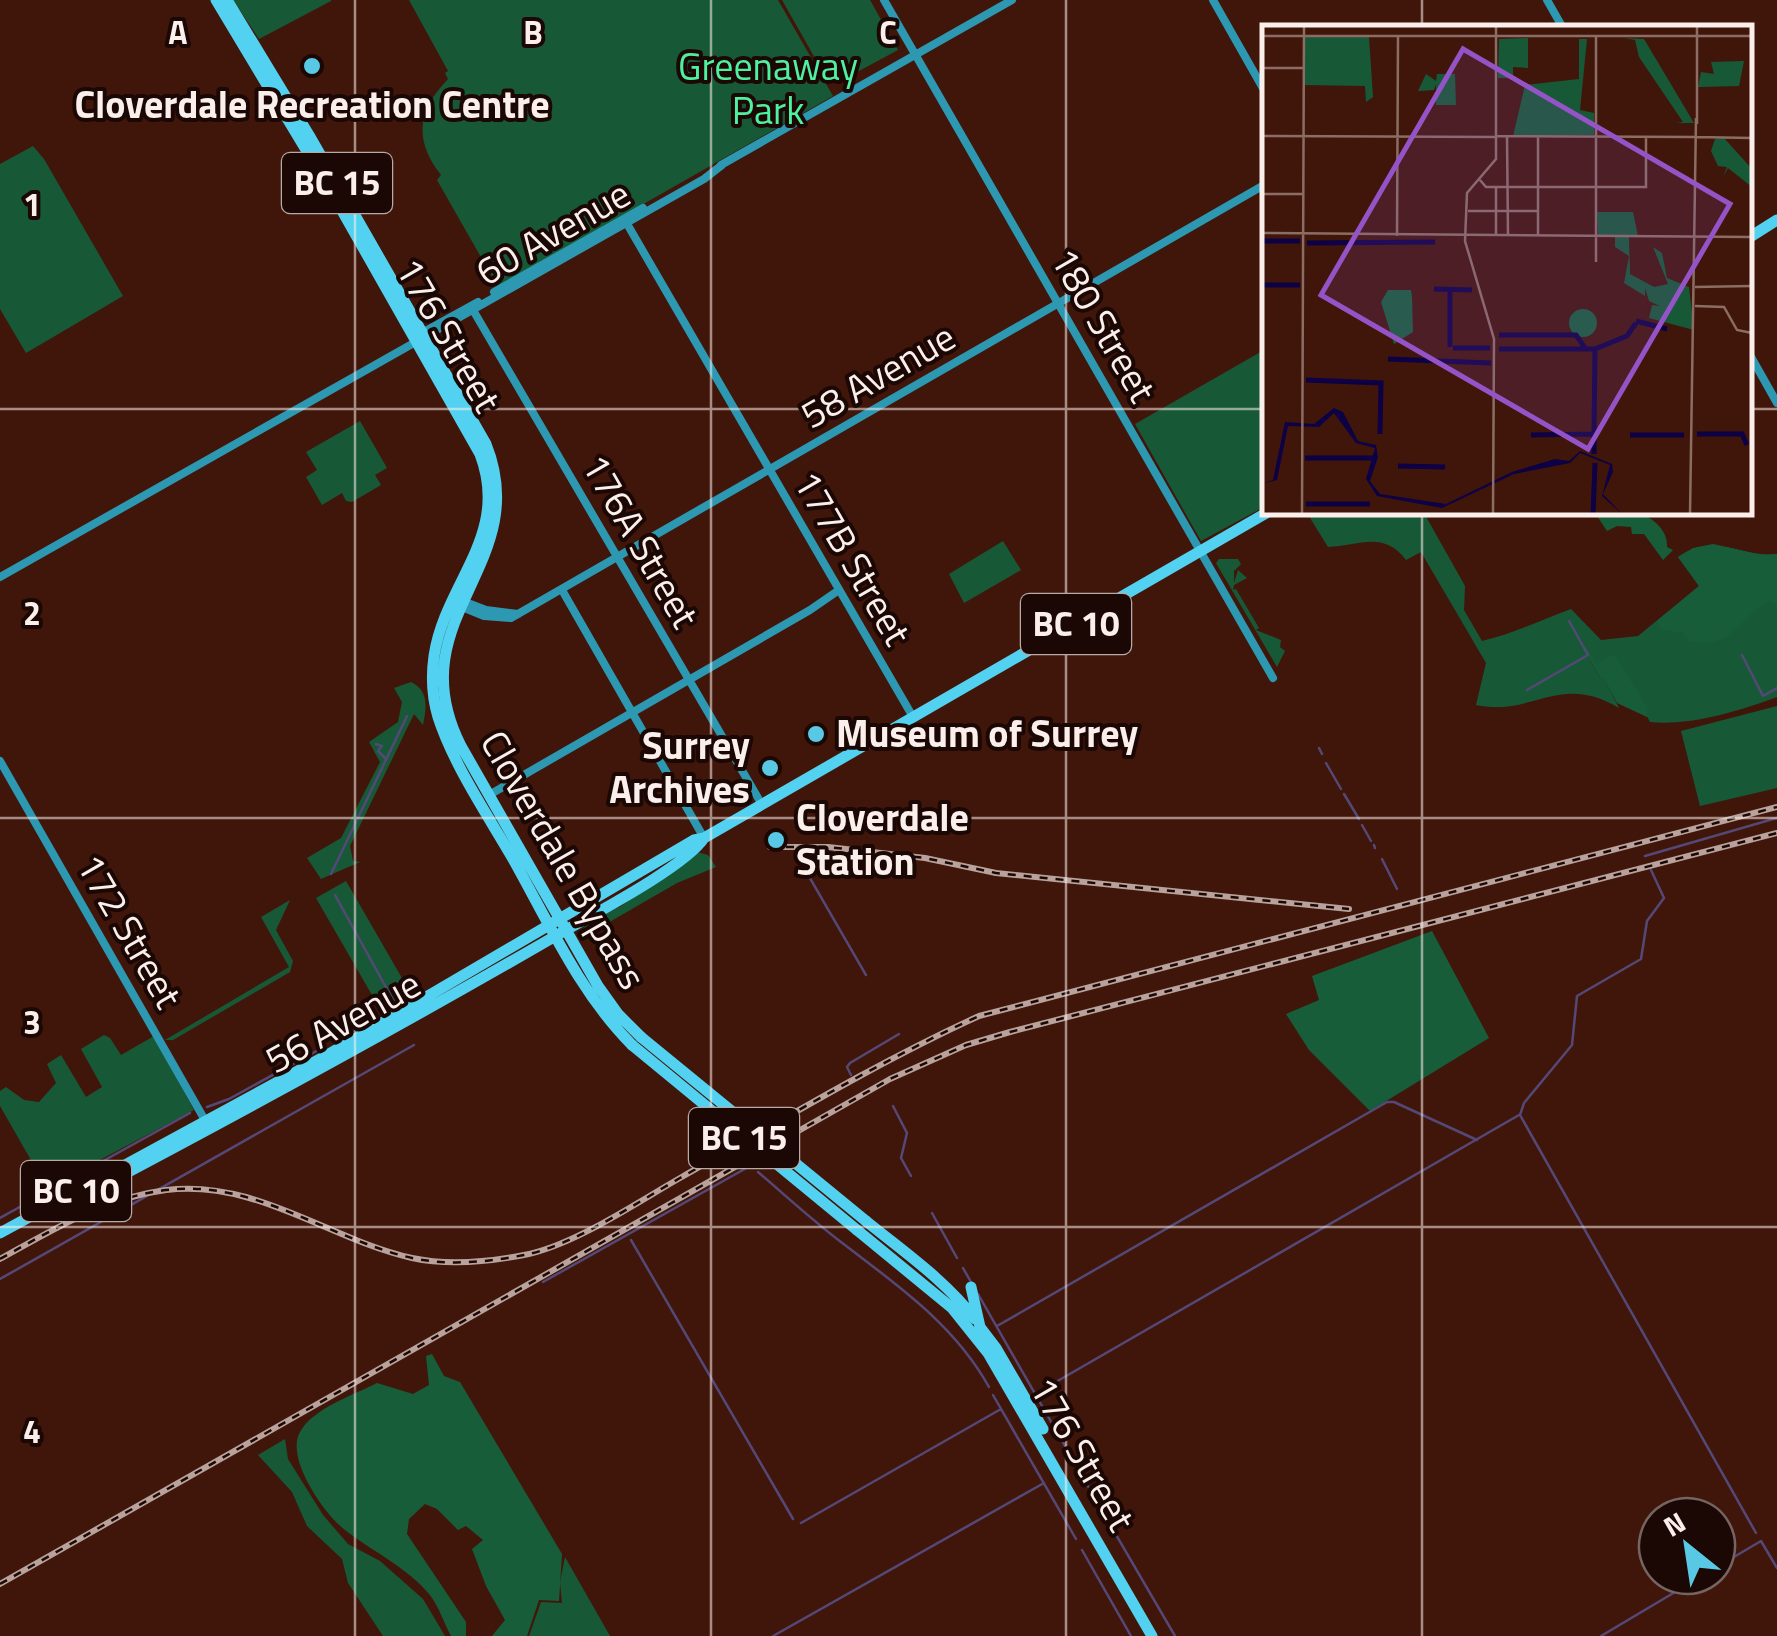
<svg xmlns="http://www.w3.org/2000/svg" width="1777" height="1636" viewBox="0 0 1777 1636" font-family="'Titillium Web',sans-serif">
<rect width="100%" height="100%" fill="#41160a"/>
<path fill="#175937" d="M233,0H331V1L259,39Z
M409,0H778L833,96L498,287L437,180L441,175C413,139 418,110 448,79L445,73L448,71Z
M782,0H870L898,50L857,72L828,81Z
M33,146L44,159L123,296L26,353L0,309V164Z
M1264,350V507L1201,541L1135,424Z
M360,421L387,468L375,475L381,485L352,502L346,501L342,493L322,505L306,477L317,470L306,452Z
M1398,512L1424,513L1465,586L1464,610L1482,641C1513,634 1541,620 1571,609L1601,640L1638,636L1699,586L1678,557C1716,531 1738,558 1777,554V697C1739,711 1691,726 1650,722L1614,655L1596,665L1586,654L1600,677L1603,676L1619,708C1559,672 1533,717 1476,705L1486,663L1421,552L1406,560C1383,530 1359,546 1328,547L1307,513Z
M1003,541L1021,570L964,603L949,574Z
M1219,559H1238L1241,564L1234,571V583L1238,570L1247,578L1234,585L1233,590L1236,589L1259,628L1256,630L1281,640L1280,647L1285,651L1277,667L1216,563Z
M411,682C430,691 426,709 423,725L414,714L350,846L353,861L360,862L321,879L307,858L341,838L380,762L369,742L398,722L402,702L394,688Z
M1777,706V788L1700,806L1681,731Z
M697,852L708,855L716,867L677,883L580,939L582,930L589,922L621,906Z
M346,881L414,999L391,1012L392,1005L376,1002L316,898Z
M290,900L276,930L293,961L290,972L173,1040H165L289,967L261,917Z
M104,1035L110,1038L121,1055L154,1036L194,1110L47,1188L0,1106V1091L6,1087L24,1100L39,1102L56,1083L47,1064L61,1055L86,1097L102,1087L81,1049Z
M285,1439L288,1459L323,1515L348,1544L380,1561L423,1599L445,1636H383L348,1583L342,1559L307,1526L292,1492L258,1455Z
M565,1557L610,1636H529L541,1602L562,1603L560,1582Z"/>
<path fill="#185d3a" d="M1595,513H1637L1639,517L1641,513C1655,520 1668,531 1667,547L1673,550L1663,560L1644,534H1632L1631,527L1617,526L1607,531Z
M1713,544L1762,555L1777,554V606L1771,601C1739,614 1733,652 1689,641L1683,633L1660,629L1657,621L1699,586L1678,557L1693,548Z
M1588,650L1596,664L1614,654L1647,707V717L1617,703L1603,677H1600L1586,654Z
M1432,931L1489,1038L1370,1111L1309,1050L1286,1014L1319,1000L1312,976Z
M432,1354L444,1376L460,1382L562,1554L559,1601L539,1600L527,1636H492L505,1620L486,1586L472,1549L483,1540L466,1526L458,1530L437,1509L425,1504L409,1519L407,1534L466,1622V1636H451C444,1623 439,1607 430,1595C407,1567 373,1552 345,1530C324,1514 285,1458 300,1432C313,1408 354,1395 377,1383L413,1394L429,1385L426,1356Z"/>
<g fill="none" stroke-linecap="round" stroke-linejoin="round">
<path stroke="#544877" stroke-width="2.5" d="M1742,655L1763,696L1777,688
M1527,690L1588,655L1569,621
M376,744L382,746L378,751L386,759
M1319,748L1322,754
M1326,763L1341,789
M1344,794L1359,819
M1362,825L1371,841
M1374,845L1375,848
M835,852L810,878L866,975
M1645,856L1777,818
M1382,859L1397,889
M1651,870L1664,898L1647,921L1641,959L1577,996L1572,1045L1524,1103L1520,1115L1756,1533
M331,874L407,716
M335,895L393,1000
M851,1075L847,1067L850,1063L899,1034
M893,1106L907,1133L901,1158L911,1176
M207,1107L229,1099L320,1049
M758,1172C785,1195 812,1220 841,1242C897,1285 954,1324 989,1387
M932,1213L957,1258
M0,1218L190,1113
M631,1240L793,1519
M963,1268L971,1282
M0,1279L414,1045
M543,1282L750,1166
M978,1294L1097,1502
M997,1326L1387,1102H1394L1477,1140
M1035,1394L1519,1115
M993,1395L1076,1539
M1101,1509L1175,1636
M801,1523L1001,1409
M1082,1550L1131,1636
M1717,1567L1761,1541L1777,1568
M773,1636L1044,1483
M1601,1636L1702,1576"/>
<path stroke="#2c98b1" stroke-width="8" d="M884,0L1273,678
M1213,0L1264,90
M1547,0L1563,28
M721,165L1012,0
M626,222L913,717
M494,292L643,208
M473,310L761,803
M420,334L478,302
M1750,355L1777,403
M0,577C234,443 470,313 704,179L722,165
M562,590L704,838
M460,600L486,610L518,614
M462,607L484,616L511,618L1264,185
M0,761L206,1122
M489,795L810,610L839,590"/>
<path stroke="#52d2f0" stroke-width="11" d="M216,0L332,193L480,454C511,536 445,582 434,656C431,677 432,697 438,717C454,766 487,814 513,859C549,923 580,993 632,1045
M227,0L309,135L486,444C535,566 396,618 461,746L598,986L618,1014L641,1037
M1750,237L1777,220
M81,1197C242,1112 402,1025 559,934C592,915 686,866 704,838
M866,1221C904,1252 945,1280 975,1319
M857,1230L952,1308L988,1353L1152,1636
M0,1233L329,1054L694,840L704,838L1268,512
M971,1287L980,1327L996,1348L1043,1429"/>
<defs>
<path id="rail" d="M770,847H828L925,858L996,873L1349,909
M0,1259C54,1229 104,1198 166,1190C256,1179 328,1239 412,1258C449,1266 488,1262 524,1255C573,1246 636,1203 680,1178C779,1122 876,1063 979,1016L1777,807
M0,1584L890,1079L966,1045L1010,1032L1777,833"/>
</defs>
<use href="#rail" stroke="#b9a29c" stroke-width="6"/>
<use href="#rail" stroke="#1b0804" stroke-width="2.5" stroke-dasharray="8" stroke-linecap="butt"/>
<path stroke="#52d2f0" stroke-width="11" d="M641,1037L866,1221
M632,1045L857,1230"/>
</g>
<path fill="none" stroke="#fbefec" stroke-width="2.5" stroke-opacity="0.55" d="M355,0V1636M711,0V1636M1066,0V1636M1422,0V28M0,409H1264M1750,409H1777M1422,512V1636M0,818H1777M0,1227H1777"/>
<g fill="#59c8e4" stroke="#1b0804" stroke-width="4">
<circle cx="312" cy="66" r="10"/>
<circle cx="816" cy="734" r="10"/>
<circle cx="770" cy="768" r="10"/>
<circle cx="776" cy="840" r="10"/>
</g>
<g text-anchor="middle" stroke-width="8" stroke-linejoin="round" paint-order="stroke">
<g fill="#1b0804" stroke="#b8aaa6" stroke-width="2.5">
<rect x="282" y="153" width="110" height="60" rx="8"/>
<rect x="1021" y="594" width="110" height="60" rx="8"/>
<rect x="689" y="1108" width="110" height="60" rx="8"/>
<rect x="21" y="1161" width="110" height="60" rx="8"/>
</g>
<g font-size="35" font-weight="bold" fill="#fbefec">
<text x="337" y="195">BC 15</text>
<text x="1076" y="636">BC 10</text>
<text x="744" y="1150">BC 15</text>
<text x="76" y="1203">BC 10</text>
</g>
<g font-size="38" fill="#4ef19f" stroke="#1b0804">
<text x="768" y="80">Greenaway<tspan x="768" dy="44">Park</tspan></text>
</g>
<g font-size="38" font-weight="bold" fill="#fbefec" stroke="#1b0804" text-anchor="start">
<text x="312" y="118" text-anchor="middle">Cloverdale Recreation Centre</text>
<text x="836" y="747">Museum of Surrey</text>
<text x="750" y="759" text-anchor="end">Surrey<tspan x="750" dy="44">Archives</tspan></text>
<text x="796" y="831">Cloverdale<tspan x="796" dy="44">Station</tspan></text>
</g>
<g font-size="38" fill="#fbefec" stroke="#1b0804">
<text transform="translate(553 233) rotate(-30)" y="13">60 Avenue</text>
<text transform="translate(1103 325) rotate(60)" y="13">180 Street</text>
<text transform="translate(448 335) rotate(60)" y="13">176 Street</text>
<text transform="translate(878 376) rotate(-30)" y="13">58 Avenue</text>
<text transform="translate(640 541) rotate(60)" y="13">176A Street</text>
<text transform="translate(852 558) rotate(60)" y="13">177B Street</text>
<text transform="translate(563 860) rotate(60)" y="13">Cloverdale Bypass</text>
<text transform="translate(129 931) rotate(60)" y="13">172 Street</text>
<text transform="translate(343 1022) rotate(-29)" y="13">56 Avenue</text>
<text transform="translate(1082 1454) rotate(60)" y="13">176 Street</text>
</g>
</g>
<g transform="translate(1262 25)">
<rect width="490" height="490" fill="#41160a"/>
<path d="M43,12H107L111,72L104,77L103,61L42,60ZM266,13V43L251,42V53H236L237,14ZM362,13L382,14L432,98H414L421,97L377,32L373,15ZM317,14H325L318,85L332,88V110L251,111L263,60L317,54ZM482,36L477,61L436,62L439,47L452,49L449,37ZM164,49L174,56L175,49H193L194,80H174V59L172,65L156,66ZM462,113L490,144V162L466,143L461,152L465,142L456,141L449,126L453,114ZM335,187H371L376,211L336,210ZM353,212H367L368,249L392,262L406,259L391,222L400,228L405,253L427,262L432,305L387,293L390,280L398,281L387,276L383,263V271L362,258L367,231L353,222Z" fill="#175937"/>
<path d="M126,265H149L150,272L151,307L132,319L119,277ZM307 298a14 14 0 1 1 28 0a14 14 0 1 1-28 0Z" fill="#185d3a"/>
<path d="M72,383L81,387L96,416L114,420L116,432L108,456L118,469L184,479L250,447L293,434L307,436L318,426L350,439L351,447L341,469L361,490L340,471L348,440L318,428L308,438L252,449L180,483L115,471L104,454L113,423L94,418L72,388L57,402L26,401L15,455L0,459L11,455L23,397L52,399Z" fill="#0d0045"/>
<path fill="none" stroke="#0d0045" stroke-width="5" d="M0,216H38M45,218L173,217M0,260H38M172,264L210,265M188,266V322M374,296L405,304M237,310H314L323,323M191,323H228M237,324H333M126,334L229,338M44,355L119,358L118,409M332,407L333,324L365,311L374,298M435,409H480L485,420M269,410L332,409V429M368,410H422M43,433H112M136,441L183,442M44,479H108M331,490L333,438"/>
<path fill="none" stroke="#8b6d64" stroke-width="2.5" d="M435,0V99M0,11H490M0,43H41M0,111L234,112M234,111L434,112M245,111L246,210M276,111V210M434,112L490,113M218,155L224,162H384V112M0,169H41M206,186H276M0,208L490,212M234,210V162M135,211L136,12M334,237V12M433,262L490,261M433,281L462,282L475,305L490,308M40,490L42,0M231,490L232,314L203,216L205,168L234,134V0M428,490L434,93"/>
<path fill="#9553c8" fill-opacity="0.15" stroke="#9553c8" stroke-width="5" d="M201,24L468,179L326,424L59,270Z"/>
<rect width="490" height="490" fill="none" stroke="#fbefec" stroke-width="5"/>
</g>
<g font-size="32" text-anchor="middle" font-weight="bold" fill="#fbefec" stroke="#1b0804" stroke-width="8" stroke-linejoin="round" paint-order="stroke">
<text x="178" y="44">A</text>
<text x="533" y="44">B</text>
<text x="888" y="44">C</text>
<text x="32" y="216">1</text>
<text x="32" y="625">2</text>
<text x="32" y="1034">3</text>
<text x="32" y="1443">4</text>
</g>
<g transform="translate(1687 1546) rotate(330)"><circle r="48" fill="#1b0804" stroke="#756461" stroke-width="2.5"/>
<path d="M0-8L18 38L0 25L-18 38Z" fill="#59c8e4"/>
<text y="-15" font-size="28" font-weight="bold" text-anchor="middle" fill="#fbefec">N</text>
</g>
</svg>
